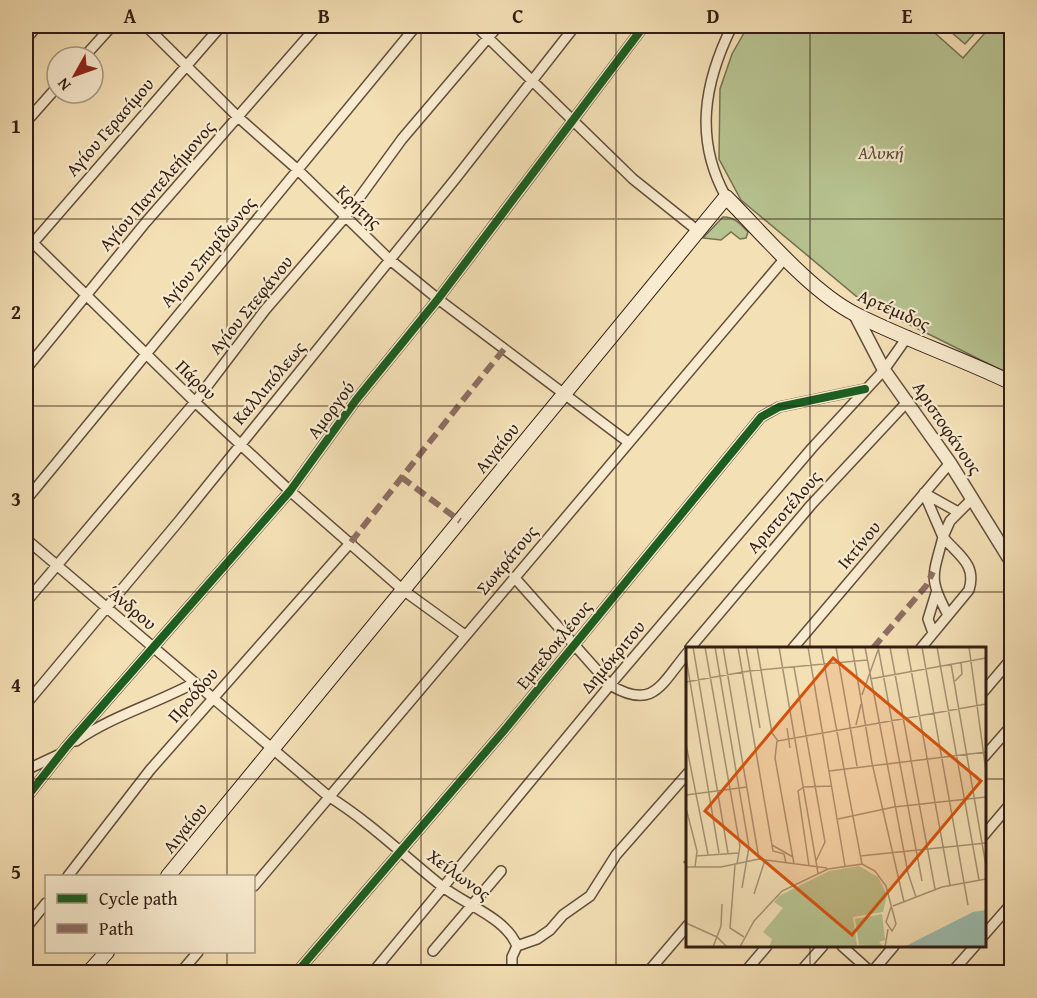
<svg xmlns="http://www.w3.org/2000/svg" width="1037" height="998" viewBox="0 0 1037 998" font-family="'Gentium Book Plus',serif">
<rect width="100%" height="100%" fill="#f4e0b5"/>
<filter id="stains"><feTurbulence type="fractalNoise" baseFrequency=".00333" numOctaves="4"/><feColorMatrix values="0 0 0 0 .2 0 0 0 0 .09 0 0 0 0 .02 0 0 0 .5 -.17"/></filter>
<radialGradient id="worn" r=".72"><stop offset=".6" stop-color="#630" stop-opacity="0"/><stop offset="1" stop-color="#630" stop-opacity=".3"/></radialGradient>
<path fill="#b7c391" stroke="#747052" stroke-width="1.5" d="M748,26H927L963,58L991,26H1011V375L862,301L741,200L719,159L720,89L732,54Z
M944,26H981L965,44Z
M723,217C734,216 741,225 748,232L746,238L740,239L731,232L721,240L703,238Z"/>
<g fill="none" stroke-linecap="round" stroke-linejoin="round">
<defs>
<path id="minor" d="M146,26L238,117L298,170L389,259L438,299L628,442
M476,26L633,179L698,231
M26,39L37,26
M84,57L112,26
M26,122L57,87
M726,197C694,139 704,83 732,26
M26,236L195,402L290,491L403,590L465,635
M26,251L221,26
M26,369L146,222L317,26
M924,493L943,537C933,576 928,578 948,615
M924,493L958,512
M26,500L416,26
M26,539L328,796C370,822 404,856 443,887C466,905 506,918 517,946L512,957V972
M514,577L610,685C654,711 661,684 688,652
M26,602L195,402L265,310L346,216L402,139L498,26
M933,633L928,619L936,593
M690,648L811,505L908,401
M793,648L950,463
M921,648L969,590C977,564 958,555 943,537L950,521L973,498
M984,691L1012,658
M26,704L179,521L456,178L575,26
M76,741C112,716 155,704 194,683
M984,757L1012,725
M26,770L58,755
M26,798L67,746L290,491L356,400L438,299L644,26
M984,835L1012,802
M68,876L150,770L351,542
M254,886L786,257
M26,928L46,903
M984,935L1012,903
M517,946L537,939L550,930L563,915L590,896L616,855L688,773
M842,946L871,972
M433,951L501,871
M181,972L198,952
M297,972L507,727L761,417L779,407L865,389
M373,972L610,685L812,448L884,370L908,336
M648,972L688,925
M745,972L767,946
M800,972L823,946
M872,972L894,946
M952,972L975,946
M1008,972L1012,968"/>
<path id="tertiary" d="M855,314L884,370L950,463L1012,563"/>
<path id="secondary" d="M168,876L726,197C762,233 810,291 855,314C906,340 961,358 1012,383
M89,972L107,952"/>
</defs>
<use href="#minor" stroke="#624d3c" stroke-width="12"/>
<use href="#tertiary" stroke="#624d3c" stroke-width="15"/>
<use href="#secondary" stroke="#311c13" stroke-width="16"/>
<use href="#minor" stroke="#f8ebcf" stroke-width="9"/>
<use href="#tertiary" stroke="#f8ebcf" stroke-width="12"/>
<use href="#secondary" stroke="#f8ebcf" stroke-width="14"/>
<path stroke="#8d6e63" stroke-width="6" stroke-dasharray="12 6" stroke-linecap="butt" d="M401,477L460,521
M351,542C402,477 453,412 505,348
M873,648L926,586L933,572
M685,864L688,861"/>
<defs>
<path id="cycleway" d="M26,798L67,746L290,491L356,400L438,299L644,26
M297,972L507,727L761,417L779,407L865,389"/>
</defs>
<use href="#cycleway" stroke="#f8ebcf" stroke-width="11"/>
<use href="#cycleway" stroke="#1b5e20" stroke-width="8"/>
</g>
<path fill="none" stroke="#311c13" stroke-width="1.5" stroke-opacity="0.55" d="M227,26V876M421,26V972M616,26V972M810,26V648M26,219H1012M26,406H1012M26,592H1012M26,779H688M984,779H1012M810,946V972M227,952V972"/>
<g text-anchor="middle" stroke-width="4.5" stroke-linejoin="round" paint-order="stroke">
<g font-size="18" fill="#311c13" stroke="#f8ebcf">
<text transform="translate(110 127) rotate(-49)" y="6">Αγίου Γερασίμου</text>
<text transform="translate(157 186) rotate(-49)" y="6">Αγίου Παντελεήμονος</text>
<text transform="translate(359 207) rotate(44)" y="6">Κρήτης</text>
<text transform="translate(208 252) rotate(-50)" y="6">Αγίου Σπυρίδωνος</text>
<text transform="translate(251 305) rotate(-51)" y="6">Αγίου Στεφάνου</text>
<text transform="translate(894 310) rotate(24)" y="6">Αρτέμιδος</text>
<text transform="translate(196 380) rotate(44)" y="6">Πάρου</text>
<text transform="translate(269 383) rotate(-50)" y="6">Καλλιπόλεως</text>
<text transform="translate(331 410) rotate(-53)" y="6">Αμοργού</text>
<text transform="translate(947 428) rotate(56)" y="6">Αριστοφάνους</text>
<text transform="translate(497 448) rotate(-51)" y="6">Αιγαίου</text>
<text transform="translate(784 512) rotate(-49)" y="6">Αριστοτέλους</text>
<text transform="translate(859 545) rotate(-50)" y="6">Ικτίνου</text>
<text transform="translate(507 560) rotate(-50)" y="6">Σωκράτους</text>
<text transform="translate(132 608) rotate(40)" y="6">Άνδρου</text>
<text transform="translate(554 645) rotate(-51)" y="6">Εμπεδοκλέους</text>
<text transform="translate(613 657) rotate(-50)" y="6">Δημόκριτου</text>
<text transform="translate(193 695) rotate(-49)" y="6">Προόδου</text>
<text transform="translate(185 828) rotate(-51)" y="6">Αιγαίου</text>
<text transform="translate(459 875) rotate(36)" y="6">Χείλωνος</text>
</g>
<g font-size="18" font-style="italic" fill="#594e39" stroke="#f8ebcf">
<text x="881" y="159">Αλυκή</text>
</g>
</g>
<g transform="translate(686 647)">
<rect width="300" height="300" fill="#f4e0b5"/>
<path d="M173,219L192,230L201,248L197,265L167,270L171,299L180,297L173,298L169,272L196,267L199,293L193,295L197,299L83,300L86,292L77,285L97,261L88,255L93,249L143,224Z" fill="#b7c391"/>
<path d="M300,263V300H218L287,265Z" fill="#9cbdb0"/>
<path fill="none" stroke="#a69274" stroke-width="1.5" d="M7,0L42,206M19,0L54,199L51,217M29,0L63,200L56,241M37,0L73,212M52,0L87,204L98,207L100,216M60,0L74,81M71,0L86,86L92,94L300,57M93,0L132,226M122,0L159,219M150,0L171,119M166,0L186,116L218,255M179,0L222,226M192,0L236,234M204,0L249,242M221,0L264,238M236,0L282,258M251,0L293,233M283,0L300,124M0,11L33,206M265,17L300,219M108,20L139,195L130,214M184,32L300,11M269,34L276,27L275,15M0,35L63,24L181,13M176,48L192,3M170,78L175,57M101,81L104,101M91,94L89,111L108,217M0,97L22,207M143,124L300,105M0,148L61,140M0,161L11,204L9,220M152,172L208,160L300,150M86,198L107,210M10,209L53,206M174,209L300,196M176,217L189,224L200,239L210,277L206,284L200,275L205,260M49,218L44,281L58,290M123,219L112,144L118,140L146,139M0,220H35L73,212L141,221M222,226L230,250M68,247L79,213M207,259L256,240L300,232M0,276L31,290L41,300M27,300L35,279L36,257M54,300L68,274L96,244L142,222L176,217L135,0M199,300L202,282"/>
<path fill="#d6530d" fill-opacity="0.15" stroke="#d6530d" stroke-width="3" d="M147,11L295,134L166,288L19,164Z"/>
<rect width="300" height="300" fill="none" stroke="#311c13" stroke-width="3"/>
</g>
<rect width="1037" height="998" fill="none" stroke="#f4e0b5" stroke-width="66"/>
<rect x="45" y="875" width="210" height="78" fill="#f8ebcf" stroke="#a89884" stroke-width="1.5"/>
<rect x="57" y="894" width="30" height="9" fill="#1b5e20" stroke="#a89884" stroke-width="1.5"/>
<text x="99" y="905" font-size="18" fill="#311c13">Cycle path</text>
<rect x="57" y="924" width="30" height="9" fill="#8d6e63" stroke="#a89884" stroke-width="1.5"/>
<text x="99" y="935" font-size="18" fill="#311c13">Path</text>
<g transform="translate(75 75) rotate(230)"><circle r="28" fill="#f8ebcf" stroke="#a89884" stroke-width="1.5"/>
<path d="M0-4.5L10 22L0 15L-10 22Z" fill="#8f2418"/>
<text y="-9" font-size="16" font-weight="bold" text-anchor="middle" fill="#311c13">N</text>
</g>
<rect x="33" y="33" width="971" height="932" fill="none" stroke="#311c13" stroke-width="2"/>
<g font-size="20" text-anchor="middle" font-weight="bold" fill="#311c13">
<text x="130" y="23">A</text>
<text x="324" y="23">B</text>
<text x="518" y="23">C</text>
<text x="713" y="23">D</text>
<text x="907" y="23">E</text>
<text x="16" y="133">1</text>
<text x="16" y="319">2</text>
<text x="16" y="506">3</text>
<text x="16" y="692">4</text>
<text x="16" y="879">5</text>
</g>
<rect width="100%" height="100%" filter="url(#stains)"/>
<rect width="100%" height="100%" fill="url(#worn)"/>
</svg>
